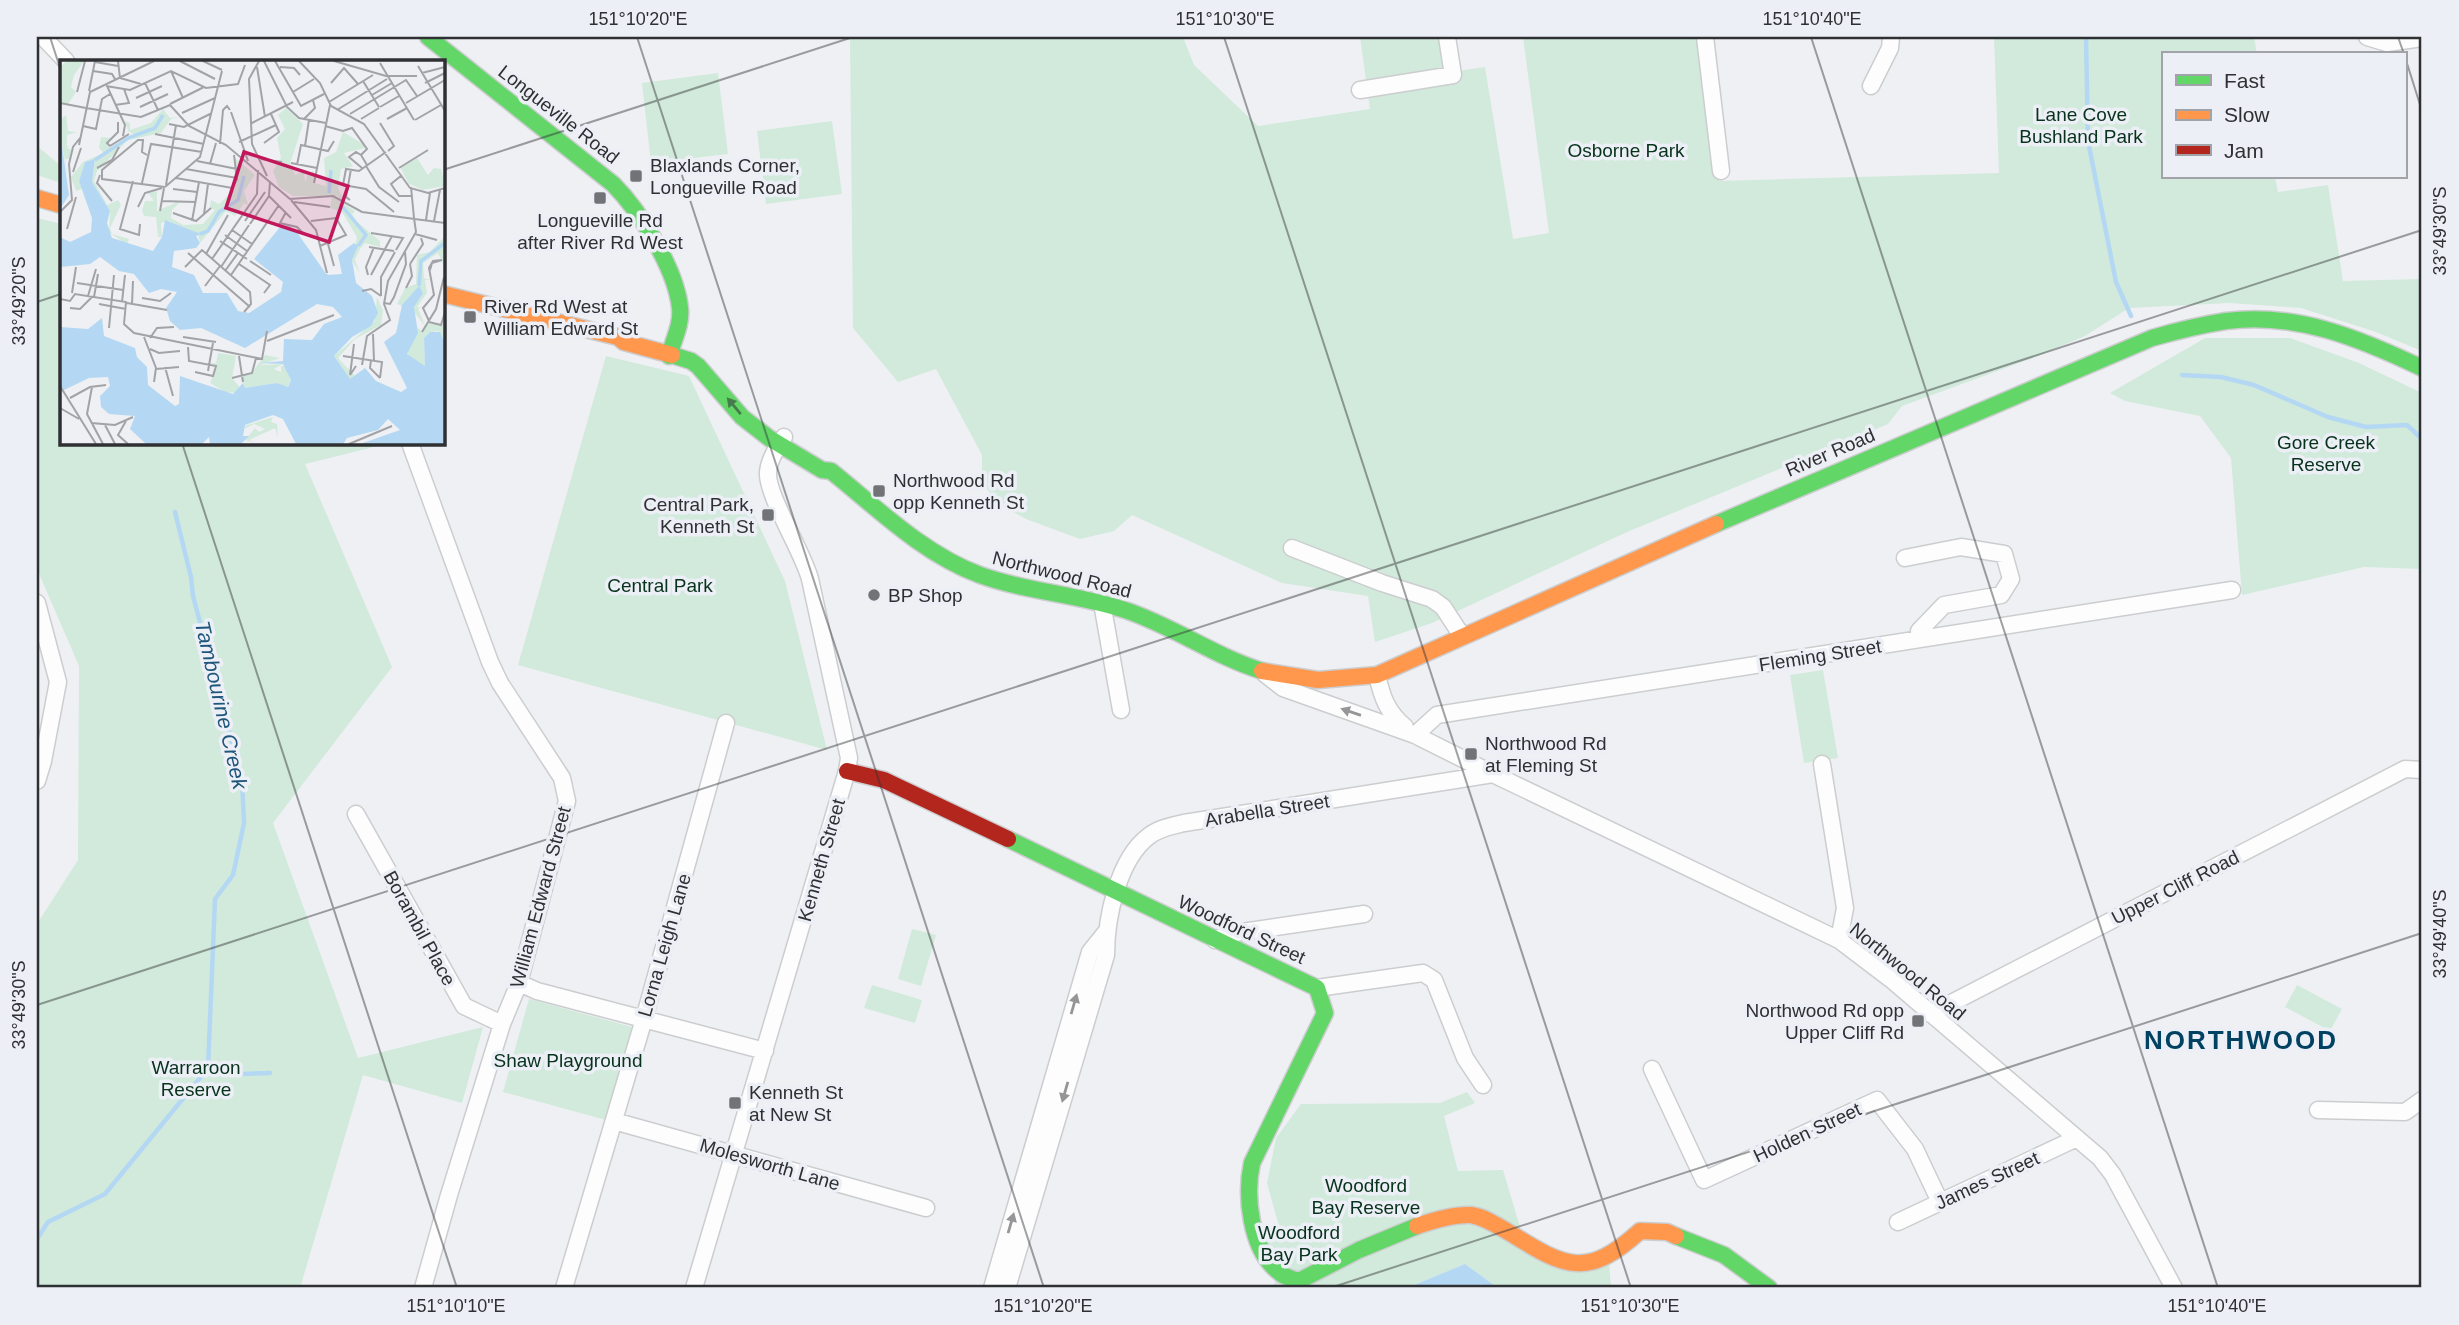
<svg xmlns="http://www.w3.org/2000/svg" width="2459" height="1325" viewBox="0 0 2459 1325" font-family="Helvetica,sans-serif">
<rect width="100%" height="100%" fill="#eff0f4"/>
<path fill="#d1eadb" d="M850,37H1183L1194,65L1258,126L1370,109L1360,37H1452L1457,71L1485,67L1513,239L1549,233L1523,37H1696L1719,181L1999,173L1994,37H2254L2257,54H2163V177H2275L2278,192L2328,185L2343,281L2422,279V351L2376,332L2301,308L2229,303L2129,308L2085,336L2038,356L1902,406L1888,424L1627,532L1432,623L1375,642L1368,596L1282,583L1132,515L1114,531L1080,539L1026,519L1000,505L982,483V455L936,369L898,382L853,328Z
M718,73L728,154L651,163L642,83Z
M832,121L842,194L766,204L757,131Z
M37,146L61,166V183L37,175Z
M37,218L61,224V443H390L305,464L392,667L273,823L358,1058L483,1027L462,1103L363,1075L300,1288H37V924L78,860L79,666L37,569Z
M2205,338H2290L2359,363L2422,393V569L2364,567L2242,595L2231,458L2200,416L2125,401L2110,393Z
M606,356L689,376L785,581L827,750L518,665Z
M1823,670L1838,758L1804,763L1790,675Z
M912,929L936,935L921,986L898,979Z
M872,985L922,1000L915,1023L864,1008Z
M2297,985L2342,1009L2330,1031L2285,1007Z
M529,999L632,1027L606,1120L503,1092Z
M1467,1092L1475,1103L1444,1116L1458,1171L1503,1170L1526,1247L1609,1264L1611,1288H1498L1465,1264L1407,1288H1272L1277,1278L1264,1229L1278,1223L1267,1183L1276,1138L1301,1104L1440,1103Z"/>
<path fill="#b4d8f3" d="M1465,1264L1498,1288H1407Z"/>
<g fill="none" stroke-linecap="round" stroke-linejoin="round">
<path stroke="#b4d8f3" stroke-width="4.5" d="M2086,37L2088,141L2116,282L2131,316
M2182,375L2221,377L2254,385L2328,417L2366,427L2407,425L2422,439
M208,1068L242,1074L270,1073
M37,1239L48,1222L105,1194L208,1068L215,899L233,875L244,823L242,781L193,596L191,577L175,512"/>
<defs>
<path id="street" d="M43,37L66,61
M1705,37L1721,171
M2367,37L2387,43L2422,38
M1871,86L1890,48L1891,37
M1360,90L1453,75L1447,37
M410,443L490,662L500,683L562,778L567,801L519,983L502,1024L449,1195L423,1288
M1292,548L1382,583L1432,599L1443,607L1462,636
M1905,558L1961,547L2004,554L2011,579L2001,595L1944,605L1919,631V639
M37,603L58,682L43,761L37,781
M1102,603L1121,710
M1265,674L1283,688L1415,735L1493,774L1839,940L1893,981L2100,1158L2113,1175L2174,1288
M1377,675C1382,697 1387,712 1405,727
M1415,735L1437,715L2232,590
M1822,764L1845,908L1839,940
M356,814L464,1006L502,1024
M1215,940L1228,934L1364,914
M519,983L537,991L765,1051
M1317,988L1423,973L1434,980L1465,1058L1483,1085
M1930,1014L2405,769L2422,770
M1652,1069L1704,1180L1877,1100L1915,1149L1940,1202
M2318,1110L2405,1112L2422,1100
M614,1121L926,1208
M1898,1222L2077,1138
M564,1288L644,1019L726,723
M694,1288L847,771L849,758L810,579C803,552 766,494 768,472C769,460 777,447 784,437
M992,1288L1090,952L1106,932
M1007,1288L1106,955C1106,918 1118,859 1149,836C1159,828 1172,826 1184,823L1493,774"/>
<path id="fast" d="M428,37L613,184C640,211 676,269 680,308C682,324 673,341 669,356
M672,355L691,361L698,366L742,417L769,438L822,470L831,471C877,508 923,554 980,575C1027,592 1078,594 1125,610C1173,626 1214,656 1262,671
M1716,524L2152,338C2176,331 2201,325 2226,321C2296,312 2359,338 2422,368
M1008,839L1317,988L1325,1013L1252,1163C1245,1195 1250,1250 1279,1272C1284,1277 1292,1279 1299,1281L1359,1250L1417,1226
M1676,1236L1724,1255L1769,1288"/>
<path id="slow" d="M37,198L61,205
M443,294L618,337L624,342L672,355
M1262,671L1318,680L1377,675L1716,524
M1417,1226C1434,1220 1453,1214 1471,1215C1485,1217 1498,1226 1510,1233C1566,1268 1587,1279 1640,1231L1667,1232L1676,1236"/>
<path id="jam" d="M847,771L884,780L1008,839"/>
</defs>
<use href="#street" stroke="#cccdcf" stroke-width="19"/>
<use href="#fast" stroke="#cccdcf" stroke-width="19"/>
<use href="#slow" stroke="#cccdcf" stroke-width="19"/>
<use href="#jam" stroke="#cccdcf" stroke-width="19"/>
<use href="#street" stroke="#fdfdfd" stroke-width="16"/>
<use href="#fast" stroke="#63d668" stroke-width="16"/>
<use href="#slow" stroke="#ff974d" stroke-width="16"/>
<use href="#jam" stroke="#b3261e" stroke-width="16"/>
</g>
<defs><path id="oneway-solid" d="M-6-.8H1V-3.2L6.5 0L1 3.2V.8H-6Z" transform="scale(1.75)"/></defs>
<use fill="#467b4b" href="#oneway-solid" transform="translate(734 406) rotate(-130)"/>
<g fill="#969698">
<use href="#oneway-solid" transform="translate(1351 712) rotate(-161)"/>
<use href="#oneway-solid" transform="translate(1074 1004) rotate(-74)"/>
<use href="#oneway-solid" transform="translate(1065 1092) rotate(106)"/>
<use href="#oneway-solid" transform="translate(1011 1223) rotate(-74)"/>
</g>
<path fill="none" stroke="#2f3033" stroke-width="2" stroke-opacity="0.45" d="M50,37L61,71M637,37L1044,1288M1224,37L1631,1288M1811,37L2218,1288M2398,37L2404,54M2405,57L2422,111M443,170L853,37M37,302L61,294M182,443L457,1288M37,1005L2422,230M1330,1288L2422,933"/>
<g fill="#727377" stroke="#edeff6" stroke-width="2.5">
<rect x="629" y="169" width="14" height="14" rx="3.5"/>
<rect x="593" y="191" width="14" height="14" rx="3.5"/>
<rect x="463" y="310" width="14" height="14" rx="3.5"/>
<rect x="872" y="484" width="14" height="14" rx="3.5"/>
<rect x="761" y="508" width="14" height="14" rx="3.5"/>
<circle cx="874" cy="595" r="7"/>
<rect x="1464" y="747" width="14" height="14" rx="3.5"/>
<rect x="1911" y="1014" width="14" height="14" rx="3.5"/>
<rect x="728" y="1096" width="14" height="14" rx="3.5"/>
</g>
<g text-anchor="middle" stroke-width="7" stroke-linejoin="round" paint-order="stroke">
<g font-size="19" fill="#2f3033" stroke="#edeff6">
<text transform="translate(559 114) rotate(38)" y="7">Longueville Road</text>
<text transform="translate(1830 452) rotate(-23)" y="7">River Road</text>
<text transform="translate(1062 574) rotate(14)" y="7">Northwood Road</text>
<text transform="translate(1820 655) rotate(-9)" y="7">Fleming Street</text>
<text transform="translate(1267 810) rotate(-9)" y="7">Arabella Street</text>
<text transform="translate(821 860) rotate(-74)" y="7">Kenneth Street</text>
<text transform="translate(2175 887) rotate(-27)" y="7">Upper Cliff Road</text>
<text transform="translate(540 897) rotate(-75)" y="7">William Edward Street</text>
<text transform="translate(420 928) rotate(61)" y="7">Borambil Place</text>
<text transform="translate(1242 929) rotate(25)" y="7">Woodford Street</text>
<text transform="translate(664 945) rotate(-74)" y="7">Lorna Leigh Lane</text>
<text transform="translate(1908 971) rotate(39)" y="7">Northwood Road</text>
<text transform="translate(1807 1132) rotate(-25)" y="7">Holden Street</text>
<text transform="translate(770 1164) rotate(16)" y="7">Molesworth Lane</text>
<text transform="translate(1987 1180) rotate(-25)" y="7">James Street</text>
</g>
<g font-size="19" fill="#07321b" stroke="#edeff6">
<text x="2081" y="121">Lane Cove<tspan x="2081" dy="22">Bushland Park</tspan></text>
<text x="1626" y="157">Osborne Park</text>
<text x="2326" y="449">Gore Creek<tspan x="2326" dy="22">Reserve</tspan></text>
<text x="660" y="592">Central Park</text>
<text x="568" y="1067">Shaw Playground</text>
<text x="196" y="1074">Warraroon<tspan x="196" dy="22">Reserve</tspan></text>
<text x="1366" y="1192">Woodford<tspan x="1366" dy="22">Bay Reserve</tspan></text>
<text x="1299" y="1239">Woodford<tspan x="1299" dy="22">Bay Park</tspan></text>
</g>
<g font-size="19" fill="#2f3033" stroke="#edeff6" text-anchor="start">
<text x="650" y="172">Blaxlands Corner,<tspan x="650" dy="22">Longueville Road</tspan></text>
<text x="600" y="227" text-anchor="middle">Longueville Rd<tspan x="600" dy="22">after River Rd West</tspan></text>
<text x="484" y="313">River Rd West at<tspan x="484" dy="22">William Edward St</tspan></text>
<text x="893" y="487">Northwood Rd<tspan x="893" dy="22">opp Kenneth St</tspan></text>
<text x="754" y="511" text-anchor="end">Central Park,<tspan x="754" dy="22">Kenneth St</tspan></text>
<text x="888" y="602">BP Shop</text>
<text x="1485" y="750">Northwood Rd<tspan x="1485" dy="22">at Fleming St</tspan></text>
<text x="1904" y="1017" text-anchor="end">Northwood Rd opp<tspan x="1904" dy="22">Upper Cliff Rd</tspan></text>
<text x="749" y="1099">Kenneth St<tspan x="749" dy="22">at New St</tspan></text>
</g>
<g font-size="21" font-style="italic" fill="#1e577b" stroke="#edeff6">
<text transform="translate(221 705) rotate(77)" y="7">Tambourine Creek</text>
</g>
<g font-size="26" font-weight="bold" letter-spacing="2" fill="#014262" stroke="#edeff6">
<text x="2241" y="1049">NORTHWOOD</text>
</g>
</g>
<g transform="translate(60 60)">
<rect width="385" height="385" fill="#eff0f4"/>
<path d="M7,1H24L14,15L11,27L16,32L8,44L0,42V7ZM226,48L243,64L230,104L235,115L244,111L245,123L248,113L254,111V123L266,126L264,98L276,92L283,72L303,84L305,88L284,93L293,106L281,109L278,128L285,143L277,136H233L219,127L213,111L221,98L217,78L225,69L218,55ZM103,49L110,58L120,57L111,59L101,73L68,80L37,111L34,121L47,145L58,140L61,145L50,168L52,174L69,179L67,185L49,172L50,151L32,122L35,100L25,102L19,121L22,129L16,131L11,117L23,102L44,93L39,88L41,77L51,78L47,83L51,88L75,75L68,71L65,61L70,63V70L91,63ZM6,55L8,71L17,72L7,75V86L12,87H6L11,90L10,99H5L8,121L0,71V56L1,59ZM174,97L195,115L184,131L188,145L184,143L175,156L166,151L140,183L138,174L108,161L101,163L102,177H98L96,157L84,156L82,150L85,141H94L88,133L97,131V151L122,140L112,150L111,158L123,165L143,164L155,150L150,148L151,140L159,144L175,129ZM357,98L368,115L374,108L381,109L385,126L362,130L348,123L341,108ZM272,136L295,151L292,154L296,161L320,181V187L305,183L300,189L295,200L300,213L292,201L297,177L282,152L270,148ZM385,176L383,204L378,193L363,203L364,218L370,220H365L367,233L357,247H362L358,248L365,266L354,252L355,233L342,246L337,244L345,228L356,224L357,195L370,192ZM317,237L323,251L321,265L295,279L278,298L297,318L289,319L274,296L315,261ZM385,258V284L379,271L370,272L364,278L365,306L350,299L347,291L358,268L362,271L369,263L382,265ZM158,293L176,296L172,318L181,329L177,333L165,332L150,323L157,306L150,303H156ZM205,295L220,298L200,305L223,304L214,309L221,312V306H225L231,320L227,328L217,323L185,328L181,315L191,314ZM213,357L211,362L217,364L218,378L215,368L189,380L195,383L185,380L195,368L199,372L205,369L194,364L184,369L185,366Z" fill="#d1eadb"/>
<path d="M0,71L9,135L0,149ZM35,99L32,122L50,151L47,163L52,178L93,191L102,177L105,160L141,174L136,176L140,183L136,188L114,191L112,207L134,215L143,233H167L178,251L189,253L221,232L223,222L194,199L220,167L228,165L236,171L267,215L282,214L278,195L294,183L298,186L292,200L296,223L312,236L318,253L311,266L292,277L274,296L290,319L305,308L316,321L341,332L347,328L324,282L336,273L342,245L359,226L363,233L354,247L358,273L347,294L365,306L364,278L370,272H380L385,284V384H300L340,370L328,359L318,370L287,378L283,384H236L223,359L213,355L185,365L183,376H189L181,384H150L149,377L142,384H86L70,369L75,356L49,354L41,347L40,336L50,326L48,317L29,318L0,332V267L28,269L42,258L44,276L75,288L77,297L87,307L88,325L115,346L119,344L120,316L173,334L183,323L185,328L217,323L228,327L231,320L223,304L200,303L223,301L224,279L252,280L264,264L282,257L273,247L257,244L185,288L141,268L120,270L110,261L106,248L117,232L101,229L89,233L74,214L59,211L40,197L30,204L1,207L0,177L10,182L31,172L32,158L19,121L25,102Z" fill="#b4d8f3"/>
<path fill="none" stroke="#b4d8f3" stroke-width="3.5" d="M35,100L68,78L95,68L103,55M269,133L271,110M281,145L306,175L298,186M140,174L148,171L159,152L178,140L184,116M66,188L80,206L125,230L126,241L121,246M359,226L361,201L385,183M244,228L276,227M126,231L139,244L162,254M111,250L128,247L173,258L199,255L267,216L301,236L296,258L266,290L269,303L285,317M246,287L257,302L281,315M270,305L286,329M0,307L25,296H45L55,305L76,353L98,363H121L188,347L221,354M285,318L289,331L327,349M192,346L239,341M221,352L242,328L245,283M222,353L241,341H295L336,355L370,384M331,354L367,384M137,360L156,365L171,384M357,369L384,384M173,384V365L178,358L210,353M256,384L328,351"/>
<path fill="none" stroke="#a2a3a7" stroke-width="2" d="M58,1L60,18L81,24M120,1L155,19M143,1L162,10M199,1L189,19L192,84L207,116M204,1L227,47L239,58L266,63M215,1L241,46L264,34M239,1L260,23L271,46L304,64L350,128L368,133L385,128M274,1L326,16H357M35,2L58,6M320,3L354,60M358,6L385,51M197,7L205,57M220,7L234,8L240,15M33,11L52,14L55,19M111,11L123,38M362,13L385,7M303,21L319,47M85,23L98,50M271,23L284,8L298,24M365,23L385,13M46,26L70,30L111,11L146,28L178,24L185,5M47,26L65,65L63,76M29,31L35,1M17,32L25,1M233,32L254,19M312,35L332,23M76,38L102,26M269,42L313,15M0,43L26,48M346,43L385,20M110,44L144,27M55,45L69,43L64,29M80,47L108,34M320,47L339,36M26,48L81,57L110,45L129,66L166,85L230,139L273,136L302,152L385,163M277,50L327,19M171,52L188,101M122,53L155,38M290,54L346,20L357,36M244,59L255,48L253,40M301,59L319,48M327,59L347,48M355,60L381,45M192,63L233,42M320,63L334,86L328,91M109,64L124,67L152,53M23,66L36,69L42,39L50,34M265,66L283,71L292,68L307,89L301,95L307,105M95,74L144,84M179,82L216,65M204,83L219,72L211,54M160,84L163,50L167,46L170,50M19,85L30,32L94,1M50,86L47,83L58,72V62M50,86L69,74M245,86L249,60M326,92L299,111L286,109L283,125L306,129L334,152M87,95L82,92L83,80H78L42,110V119L105,127M301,95L296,92L289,97L302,108M201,99L222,102M137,101L177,109M231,103L257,108M150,104L156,83M237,105L241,85L268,91L274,81M306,106L319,127L339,142M37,108L52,100L59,87M339,108L368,90M126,109L177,118M13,112L21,88M40,115L37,123L52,141M342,115L331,124L339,136H351M116,118L172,128L177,119L174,95M73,121L60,169L79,175L80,164M82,123L91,84L142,92M254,123L270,45M106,125L116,65M105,127L140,97L162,11M351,127L354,158M113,129L137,132M209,136L231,158M231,140L256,170L267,213M290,140L286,137L291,109M101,141L135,142M234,142L270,147M78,147L85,133L102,128M100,151L104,128M0,152L12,140L9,104L13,87L20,78M226,152L220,163L237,167L243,173M113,153L136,161L151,148M144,154L148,124M366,160L370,133M132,161L139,122M185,161L205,132M251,161L276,158L286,175L260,186M374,161L380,130M190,164L209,136L210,122M7,169L16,137M172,170L192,184M311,173L343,178L336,190M355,174L377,180M165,175L187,191M160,181L187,199M268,184L274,206M309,187L334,191M128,193L190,247M146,194L168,155M152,199L197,134L198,110M190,201L211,215M179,204L210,225L204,233M350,204L363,184L361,178M125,207L142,190L190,232L191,244L184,252M161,207L189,165M165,211L178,193M171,215L219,145M308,215L306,207L314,187M311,215L332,176M17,223L63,230M145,226L160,206M346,228L352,216L350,204M302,231L311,229L321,236M12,233L16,207M28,236L36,209M321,236V217L335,192M34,237L38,214M82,238L100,241L111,233M0,239L10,241L15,234L66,242L64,264L74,273L202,299L207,271M62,242L65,215M67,243L107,250M324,243L330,244L334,237L346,204L345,192M39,244L66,249M72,244L73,221M10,248L20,249L32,237M369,261L363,248L374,235L369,208L373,201L382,200L372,203L370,210M369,262L381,265L385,252M49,268L54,215M362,272L376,249L384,217M313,274L314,301M84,277L96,308L94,322M123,277L156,282M90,278L97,268L114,267M207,281L274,255M294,284L290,315L296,306M128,287L129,301L156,306L153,316L135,312M90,289L99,293L120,291M179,296L183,322M283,296L322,302L320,318M311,300L310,308L320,318M302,305L307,276L330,260L324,244L328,221L356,172L354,158M105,307L113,336M96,309L119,307M148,311L153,283M172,318L192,313L196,298M0,326L36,384M32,327L27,354L43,384M10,338L30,327L46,325M0,348L19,359M66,361L58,375L68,384M31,363L55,365L73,357M45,365L55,384M289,384L332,366"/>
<path fill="#c2185b" fill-opacity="0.15" stroke="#c2185b" stroke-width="3.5" d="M184,92L288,126L269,182L166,148Z"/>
<rect width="385" height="385" fill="none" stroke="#2f3033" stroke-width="3.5"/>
</g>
<rect width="2459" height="1325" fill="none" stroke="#edeff6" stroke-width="77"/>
<rect x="2162" y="52" width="245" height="126" fill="#edeff6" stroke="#a1a3a8" stroke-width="2"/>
<rect x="2176" y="75" width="35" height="10" fill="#63d668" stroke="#a1a3a8" stroke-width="2"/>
<text x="2224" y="88" font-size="21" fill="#2f3033">Fast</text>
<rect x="2176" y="110" width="35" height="10" fill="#ff974d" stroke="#a1a3a8" stroke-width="2"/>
<text x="2224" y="122" font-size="21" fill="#2f3033">Slow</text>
<rect x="2176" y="145" width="35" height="10" fill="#b3261e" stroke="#a1a3a8" stroke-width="2"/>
<text x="2224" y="158" font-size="21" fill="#2f3033">Jam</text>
<rect x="38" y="38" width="2382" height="1248" fill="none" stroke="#2f3033" stroke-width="2.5"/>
<g font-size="18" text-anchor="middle" fill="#2f3033">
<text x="638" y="25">151°10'20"E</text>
<text x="1225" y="25">151°10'30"E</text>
<text x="1812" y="25">151°10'40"E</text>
<text transform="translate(2440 231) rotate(-90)" y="6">33°49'30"S</text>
<text transform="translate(19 301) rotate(-90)" y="6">33°49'20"S</text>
<text transform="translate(2440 934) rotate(-90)" y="6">33°49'40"S</text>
<text transform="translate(19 1005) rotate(-90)" y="6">33°49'30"S</text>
<text x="456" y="1312">151°10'10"E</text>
<text x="1043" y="1312">151°10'20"E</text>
<text x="1630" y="1312">151°10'30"E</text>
<text x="2217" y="1312">151°10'40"E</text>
</g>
</svg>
